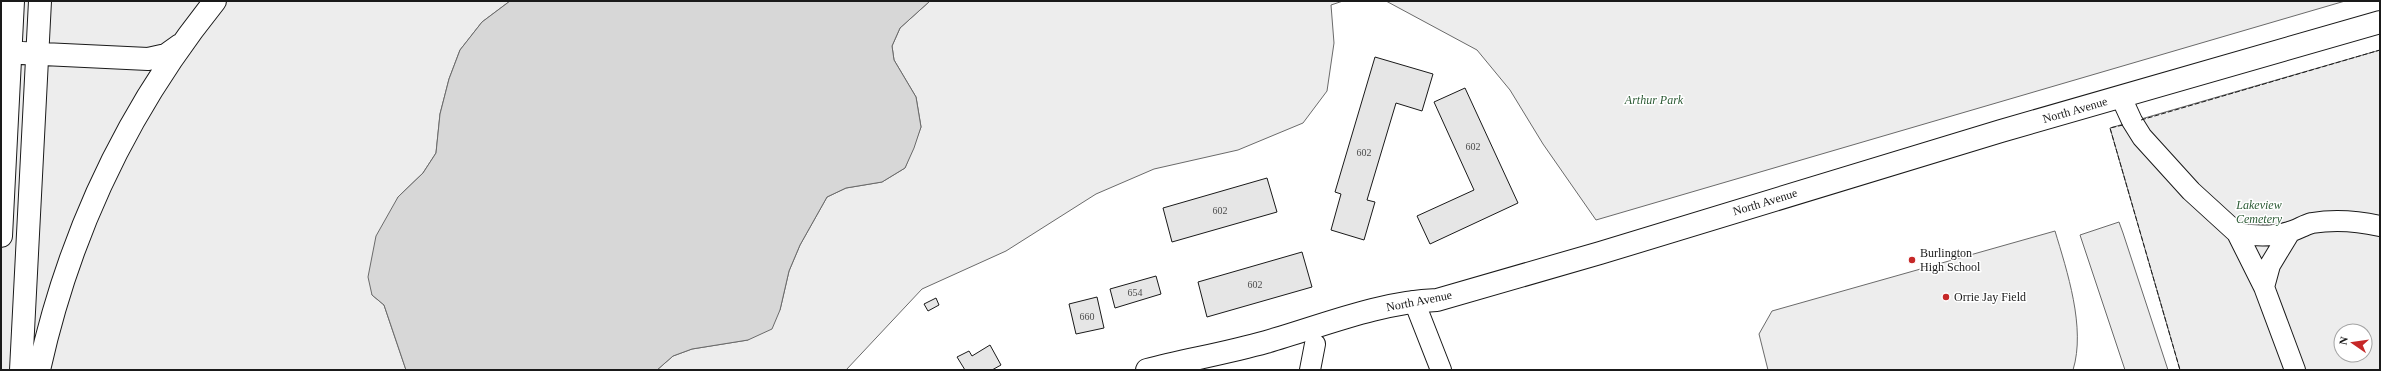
<svg xmlns="http://www.w3.org/2000/svg" width="2381" height="371" viewBox="0 0 2381 371" font-family="Georgia,serif">
<rect width="100%" height="100%" fill="#fff"/>
<path fill="#ededed" stroke="#6a6a6a" fill-rule="evenodd" d="M1,1H510L482,22L460,50L449,79L440,114L436,153L423,173L398,197L372,295L384,305L406,370H1Z
M930,1H1343L1331,5L1334,43L1327,91L1303,123L1238,150L1154,169L1096,194L1006,251L922,289L846,370H657L673,356L692,349L748,340L780,310L789,271L800,245L827,197L846,188L882,182L905,168L921,127L916,97L894,60L892,46L900,28Z
M1380,1H2345L1596,220L1543,144L1510,90L1477,50L1386,1Z
M2380,50V370H2180L2110,128ZM2341,331H2365V355H2341Z
M2119,222L2123,233L2168,370H2125L2080,235Z
M2055,231C2067,271 2086,328 2073,370H1768L1759,334L1772,311Z"/>
<path fill="#d7d7d7" stroke="#6a6a6a" d="M510,1H930L900,28L892,46L894,60L916,97L921,127L914,148L905,168L882,182L846,188L827,197L800,245L789,271L780,310L772,329L748,340L692,349L673,356L657,370H406L384,305L372,295L368,277L376,236L398,197L423,173L436,153L440,114L449,79L460,50L482,22Z"/>
<path fill="#e6e6e6" stroke="#1a1a1a" d="M1375,57L1433,74L1422,111L1396,103L1367,200L1375,202L1364,240L1331,230L1341,194L1335,192Z
M1465,88L1518,203L1430,244L1417,216L1474,190L1434,102Z
M1267,178L1277,212L1172,242L1163,208Z
M1302,252L1312,287L1207,317L1198,282Z
M1156,276L1161,294L1115,308L1110,289Z
M1097,297L1104,328L1076,334L1069,304Z
M936,298L939,305L928,311L924,304Z
M990,345L1001,365L992,370H965L957,357L969,351L972,356Z"/>
<g fill="none" stroke-linecap="round" stroke-linejoin="round">
<defs>
<path id="minor" d="M2121,97L2132,121L2142,137L2191,191L2237,233L2264,287
M2290,232L2270,265L2264,287L2295,370
M2237,233C2253,236 2272,237 2289,232C2297,230 2304,225 2312,223C2335,219 2358,221 2380,226
M1414,301L1441,370
M1310,370L1315,344"/>
<path id="major" d="M22,53L148,59L166,55L180,45
M1,236L13,1
M21,370L40,1
M39,370C69,234 128,109 215,1
M1147,370C1186,360 1227,353 1266,342C1322,326 1379,302 1437,300L1600,253L2001,131L2380,22"/>
</defs>
<use href="#minor" stroke="#1a1a1a" stroke-width="22"/>
<use href="#major" stroke="#1a1a1a" stroke-width="24"/>
<use href="#minor" stroke="#fff" stroke-width="20"/>
<use href="#major" stroke="#fff" stroke-width="22"/>
<path stroke="#1a1a1a" stroke-width="1" stroke-dasharray="5 2" stroke-linecap="butt" d="M2141,120L2380,50
M2123,125L2110,128L2180,370"/>
</g>
<g fill="#c62828" stroke="#fff" stroke-width="1.5">
<circle cx="1912" cy="260" r="4"/>
<circle cx="1946" cy="297" r="4"/>
</g>
<g text-anchor="middle" stroke-width="3" stroke-linejoin="round" paint-order="stroke">
<g font-size="10" fill="#4d4d4d">
<text x="1473" y="150">602</text>
<text x="1364" y="156">602</text>
<text x="1220" y="214">602</text>
<text x="1255" y="288">602</text>
<text x="1135" y="296">654</text>
<text x="1087" y="320">660</text>
</g>
<g font-size="12" font-style="italic" fill="#2b5a34" stroke="#fff">
<text x="1654" y="104">Arthur Park</text>
<text x="2259" y="209">Lakeview<tspan x="2259" dy="14">Cemetery</tspan></text>
</g>
<g font-size="12" fill="#1a1a1a" stroke="#fff">
<text transform="translate(2075 110) rotate(-16)" y="4">North Avenue</text>
<text transform="translate(1765 202) rotate(-17)" y="4">North Avenue</text>
<text transform="translate(1419 301) rotate(-11)" y="4">North Avenue</text>
</g>
<g font-size="12" fill="#1a1a1a" stroke="#fff" text-anchor="start">
<text x="1920" y="257">Burlington<tspan x="1920" dy="14">High School</tspan></text>
<text x="1954" y="301">Orrie Jay Field</text>
</g>
</g>
<rect width="2381" height="371" fill="none" stroke="#1a1a1a" stroke-width="4"/>
<g transform="translate(2353 343) rotate(283)"><circle r="19" fill="#ffffff" stroke="#a3a3a3"/>
<path d="M0-3L7 15L0 10L-7 15Z" fill="#c62828"/>
<text y="-6" font-size="11" font-weight="bold" text-anchor="middle" fill="#1a1a1a">N</text>
</g>
</svg>
